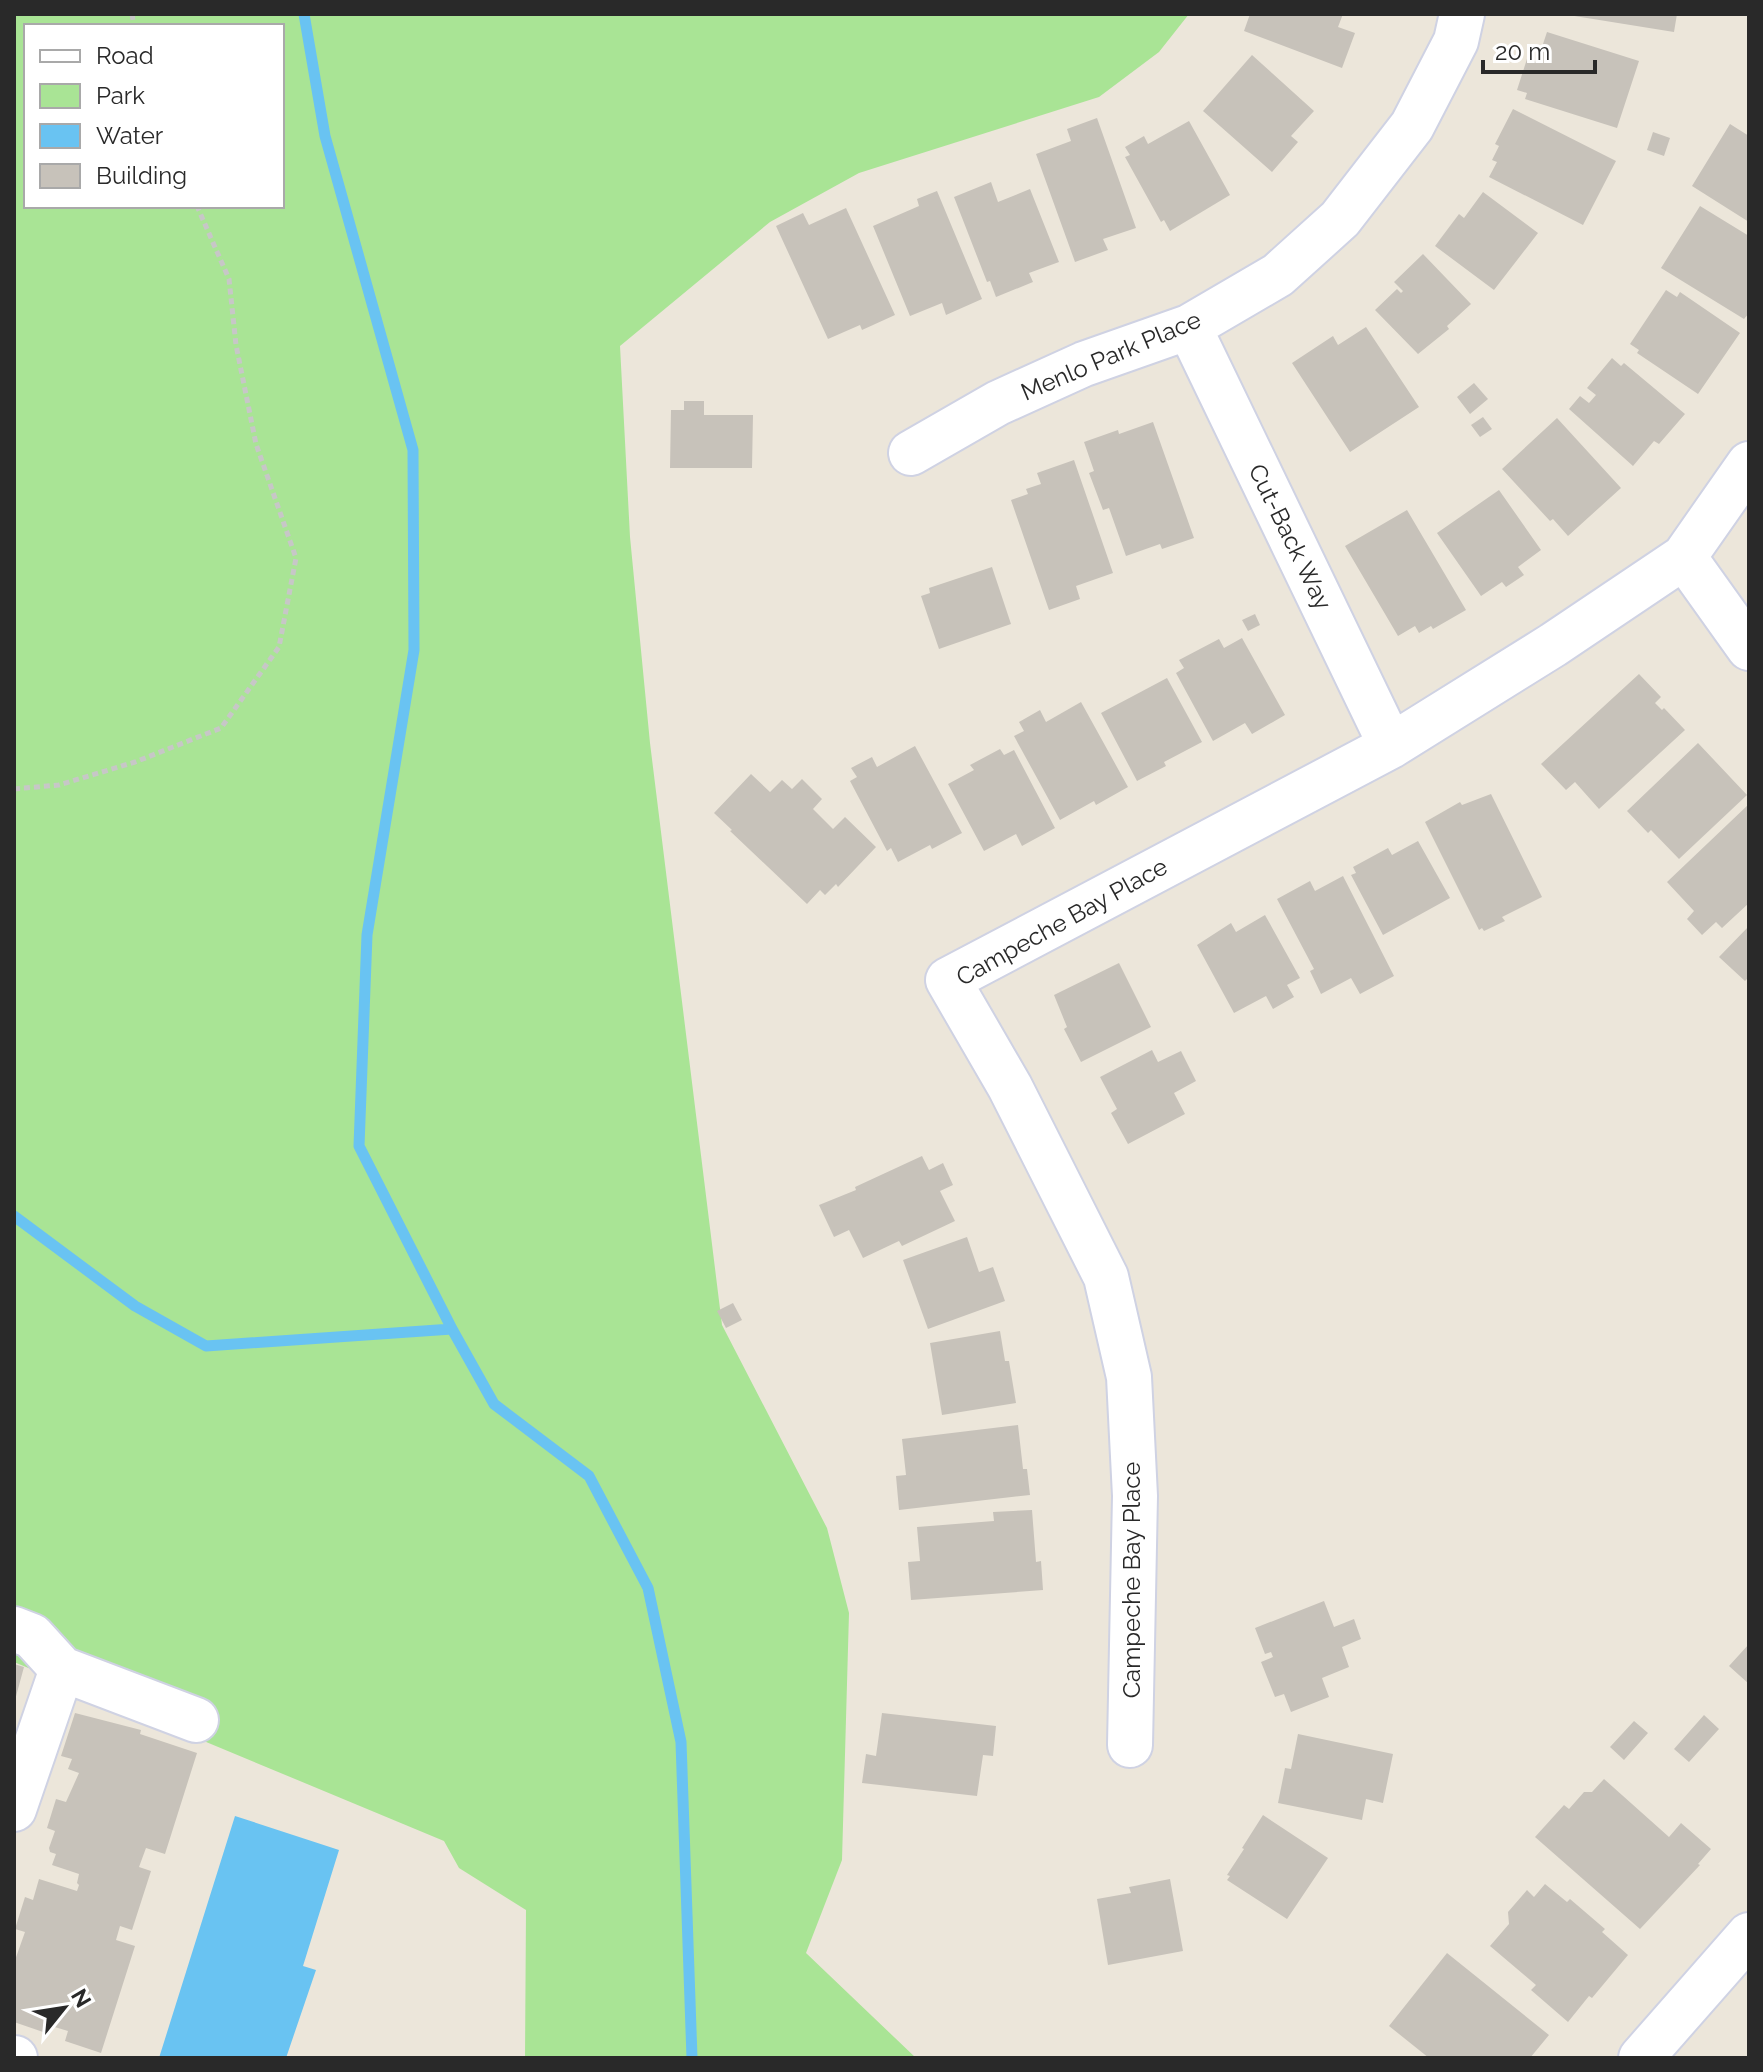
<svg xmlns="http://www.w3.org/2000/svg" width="1763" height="2072" viewBox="0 0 1763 2072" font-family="Raleway,sans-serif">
<rect width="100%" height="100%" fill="#ece6da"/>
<path fill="#a9e495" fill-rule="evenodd" d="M14,14H1189L1159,52L1099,97L859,173L770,222L620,346L630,537L650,743L722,1325L827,1528L849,1613L842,1860L806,1953L916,2058H525L526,1910L459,1868L444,1841L14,1662ZM26,26H282V206H26Z"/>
<path fill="#69c3f2" d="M235,1816L339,1850L303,1966L316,1970L286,2058H159Z"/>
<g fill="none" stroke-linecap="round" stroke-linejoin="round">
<path stroke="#69c3f2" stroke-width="11" d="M304,14L325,136L413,450L414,650L367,935L359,1146L452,1329L494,1404L589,1476L648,1588L681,1742L692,2058
M14,1216L135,1306L206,1346L452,1329"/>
</g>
<path fill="#c7c2ba" d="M1250,14H1343L1338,27L1355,33L1342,68L1244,31Z
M1562,14H1677L1674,32Z
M1547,32L1639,61L1617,128L1525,99L1527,93L1517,90L1527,59L1537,62Z
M1252,55L1314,111L1291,136L1298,142L1272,172L1203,111Z
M1513,109L1616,161L1583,225L1489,177L1497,162L1492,160L1499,146L1495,144Z
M1097,118L1136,228L1103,239L1108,250L1075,262L1036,154L1071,141L1067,129Z
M1189,121L1230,195L1170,231L1164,220L1161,222L1125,157L1130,155L1125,147L1144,136L1148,144Z
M1730,124L1749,136V222L1692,186Z
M1653,132L1670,138L1664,156L1647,150Z
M991,182L998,202L1030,189L1059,262L1029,273L1033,282L996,297L990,281L987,282L954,197Z
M937,191L982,299L946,315L942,303L910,316L873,226L919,206L917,199Z
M1483,192L1538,233L1494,290L1435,246L1459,214L1464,218Z
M1700,206L1749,236V313L1744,319L1661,268Z
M846,208L895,315L862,330L860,325L828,339L776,226L803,213L809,225Z
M1423,254L1471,304L1447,326L1449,329L1418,354L1375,310L1397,289L1401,293L1403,291L1394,282Z
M1666,290L1677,297L1680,292L1740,333L1698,394L1637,353L1639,350L1630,344Z
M1366,327L1419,407L1350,452L1292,363L1333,336L1338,345Z
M1612,358L1621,366L1624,363L1685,414L1659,444L1654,441L1633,466L1569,409L1580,396L1589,403L1596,395L1587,388Z
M1474,383L1488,399L1470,414L1457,397Z
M684,401H704V415H753L752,468H670L671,410H684Z
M1483,417L1492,429L1480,437L1471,425Z
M1557,418L1621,488L1568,536L1553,519L1550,521L1502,469Z
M1153,422L1194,538L1162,549L1160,544L1126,556L1109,508L1103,510L1089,473L1094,471L1084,442L1118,430L1119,434Z
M1074,460L1113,573L1076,586L1080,599L1049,610L1011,500L1028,494L1026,489L1041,484L1037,473Z
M1499,490L1541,550L1518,567L1524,575L1506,587L1502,582L1481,596L1437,533Z
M1407,510L1466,610L1433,629L1431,626L1419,633L1415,626L1398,636L1345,546Z
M992,567L1011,624L939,649L921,596L930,593L929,588Z
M1255,614L1260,625L1248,631L1242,620Z
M1242,638L1285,715L1252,734L1245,723L1213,741L1176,673L1184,668L1179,660L1219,639L1224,648Z
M1639,674L1661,697L1655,703L1662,710L1664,708L1685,730L1599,809L1575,782L1566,790L1541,764Z
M1167,678L1202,742L1164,762L1166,766L1137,781L1101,713Z
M1081,702L1128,787L1096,805L1094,801L1060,820L1014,736L1024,731L1019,722L1040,710L1046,722Z
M1698,743L1747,795L1679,859L1651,830L1648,833L1627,811Z
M915,746L962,833L932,849L930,845L898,862L891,848L887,851L850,781L857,777L851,768L872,757L877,767Z
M1000,749L1004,755L1014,750L1055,828L1022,846L1016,834L984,851L948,784L974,770L970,765Z
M751,774L770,792L782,780L792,789L802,779L822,799L813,809L833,829L845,817L876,847L838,887L836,884L825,895L820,890L807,904L730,831L732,830L714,813Z
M1491,794L1542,897L1502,917L1505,921L1484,931L1482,928L1479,930L1425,822L1460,802L1462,805Z
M1749,804V903L1722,928L1716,922L1702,935L1687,919L1694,911L1667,882Z
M1418,841L1450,898L1383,935L1351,875L1356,873L1353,867L1388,848L1392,855Z
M1343,876L1394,976L1360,994L1351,978L1321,994L1310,971L1314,969L1277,899L1310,881L1315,891Z
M1265,915L1300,978L1287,985L1294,997L1273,1009L1266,996L1234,1013L1197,945L1231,923L1236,932Z
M1749,926V977L1745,981L1719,957Z
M1119,963L1151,1027L1081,1062L1064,1029L1067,1027L1054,995Z
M1152,1050L1158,1062L1181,1051L1196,1081L1174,1093L1185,1114L1128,1144L1111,1113L1117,1109L1100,1077Z
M922,1156L929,1170L943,1163L953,1185L940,1191L955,1221L902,1246L899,1241L863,1258L849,1230L834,1237L819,1205L856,1190L855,1187Z
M967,1237L979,1272L993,1267L1005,1301L928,1329L903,1260Z
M733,1303L742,1320L726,1328L717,1311Z
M1000,1331L1005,1361H1009L1016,1403L942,1415L930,1343Z
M1018,1425L1023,1469H1027L1030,1495L899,1510L896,1476L906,1475L902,1439Z
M1032,1510L1036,1562L1041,1561L1043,1590L911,1600L908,1562L920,1561L917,1527L994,1521L993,1512Z
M1324,1601L1334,1627L1354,1619L1361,1639L1342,1647L1349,1667L1322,1678L1329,1697L1291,1712L1284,1694L1275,1697L1261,1662L1273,1657L1271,1652L1265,1654L1255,1628Z
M1749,1644V1684L1729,1666Z
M14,1664L24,1667L15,1700H14Z
M75,1713L141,1730L140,1734L197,1753L165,1854L146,1848L139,1867L151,1871L132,1930L120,1926L116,1940L135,1946L101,2053L65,2041L68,2031L48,2025L46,2033L14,2022V1963L25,1932L15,1929L25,1897L33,1900L39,1879L77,1891L79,1885L77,1883L79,1874L52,1865L56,1854L50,1852L49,1848L55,1831L47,1828L56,1799L66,1802L79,1773L68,1769L72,1759L61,1756Z
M882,1713L996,1726L993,1756L983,1755L977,1796L862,1783L866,1754L876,1756Z
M1704,1715L1719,1729L1689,1762L1674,1749Z
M1634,1721L1648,1733L1624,1760L1610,1747Z
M1298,1734L1393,1754L1383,1803L1366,1799L1362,1820L1278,1803L1285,1768L1291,1769Z
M1604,1779L1669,1837L1681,1823L1711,1849L1698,1864L1700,1865L1640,1929L1535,1837L1564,1805L1569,1809L1584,1792H1592Z
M1263,1815L1328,1858L1287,1919L1227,1880L1230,1876L1227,1875L1244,1849L1242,1848Z
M1170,1879L1183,1951L1108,1965L1097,1899L1131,1893L1129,1887Z
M1545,1884L1567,1902L1570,1899L1605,1929L1602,1932L1628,1955L1592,1998L1589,1996L1568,2022L1531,1990L1536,1985L1490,1946L1509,1924L1508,1912L1527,1890L1534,1897Z
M1447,1953L1549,2035L1530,2058H1429L1389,2026Z"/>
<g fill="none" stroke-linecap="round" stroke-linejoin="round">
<defs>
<path id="minor" d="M1189,327L1391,746
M911,453L998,403L1084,364L1189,327L1278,275L1340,219L1412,126L1456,41L1462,14
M1684,557L1749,648
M14,1629L32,1636L62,1669L196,1720
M1130,1745L1135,1496L1129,1377L1106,1277L1010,1087L948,980L1391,746L1553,645L1684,557L1749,464
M14,1809L62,1669
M14,2058H15
M1641,2058L1749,1935"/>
</defs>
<use href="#minor" stroke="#cfd2e3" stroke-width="48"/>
<path stroke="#c7c7c7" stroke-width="5" stroke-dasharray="6 4" stroke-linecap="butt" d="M132,14L134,26
M14,789L59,785L135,762L221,728L279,647L296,558L256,444L236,345L229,279L197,206"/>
<use href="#minor" stroke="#fff" stroke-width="44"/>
</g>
<g text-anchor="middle" stroke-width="6" stroke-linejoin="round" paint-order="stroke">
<g font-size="24" fill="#292929" stroke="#fff">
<text transform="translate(1111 356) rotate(-23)" y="8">Menlo Park Place</text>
<text transform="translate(1290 537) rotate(64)" y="8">Cut-Back Way</text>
<text transform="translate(1062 922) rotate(-29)" y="8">Campeche Bay Place</text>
<text transform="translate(1132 1580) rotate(-90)" y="8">Campeche Bay Place</text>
</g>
</g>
<rect width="1763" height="2072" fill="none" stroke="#292929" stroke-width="32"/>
<rect x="24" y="24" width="260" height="184" fill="#ffffff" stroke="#a9a9a9" stroke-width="2"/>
<rect x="40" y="50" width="40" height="12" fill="#ffffff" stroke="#a9a9a9" stroke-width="2"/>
<text x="96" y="64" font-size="24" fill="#292929">Road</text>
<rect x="40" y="84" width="40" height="24" fill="#a9e495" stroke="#a9a9a9" stroke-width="2"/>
<text x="96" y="104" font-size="24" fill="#292929">Park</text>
<rect x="40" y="124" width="40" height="24" fill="#69c3f2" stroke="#a9a9a9" stroke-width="2"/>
<text x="96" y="144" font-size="24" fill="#292929">Water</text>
<rect x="40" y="164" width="40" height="24" fill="#c7c2ba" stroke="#a9a9a9" stroke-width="2"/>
<text x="96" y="184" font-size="24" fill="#292929">Building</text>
<g transform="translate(64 2008) rotate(60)" stroke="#ffffff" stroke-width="6" paint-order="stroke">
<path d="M0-6L14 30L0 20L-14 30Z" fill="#292929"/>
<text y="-12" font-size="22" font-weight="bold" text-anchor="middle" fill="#292929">N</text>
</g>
<path d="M1483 60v12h112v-12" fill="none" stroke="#292929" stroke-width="4"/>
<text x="1495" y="60" font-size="24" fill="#292929" stroke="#ffffff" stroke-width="6" paint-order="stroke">20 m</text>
</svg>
